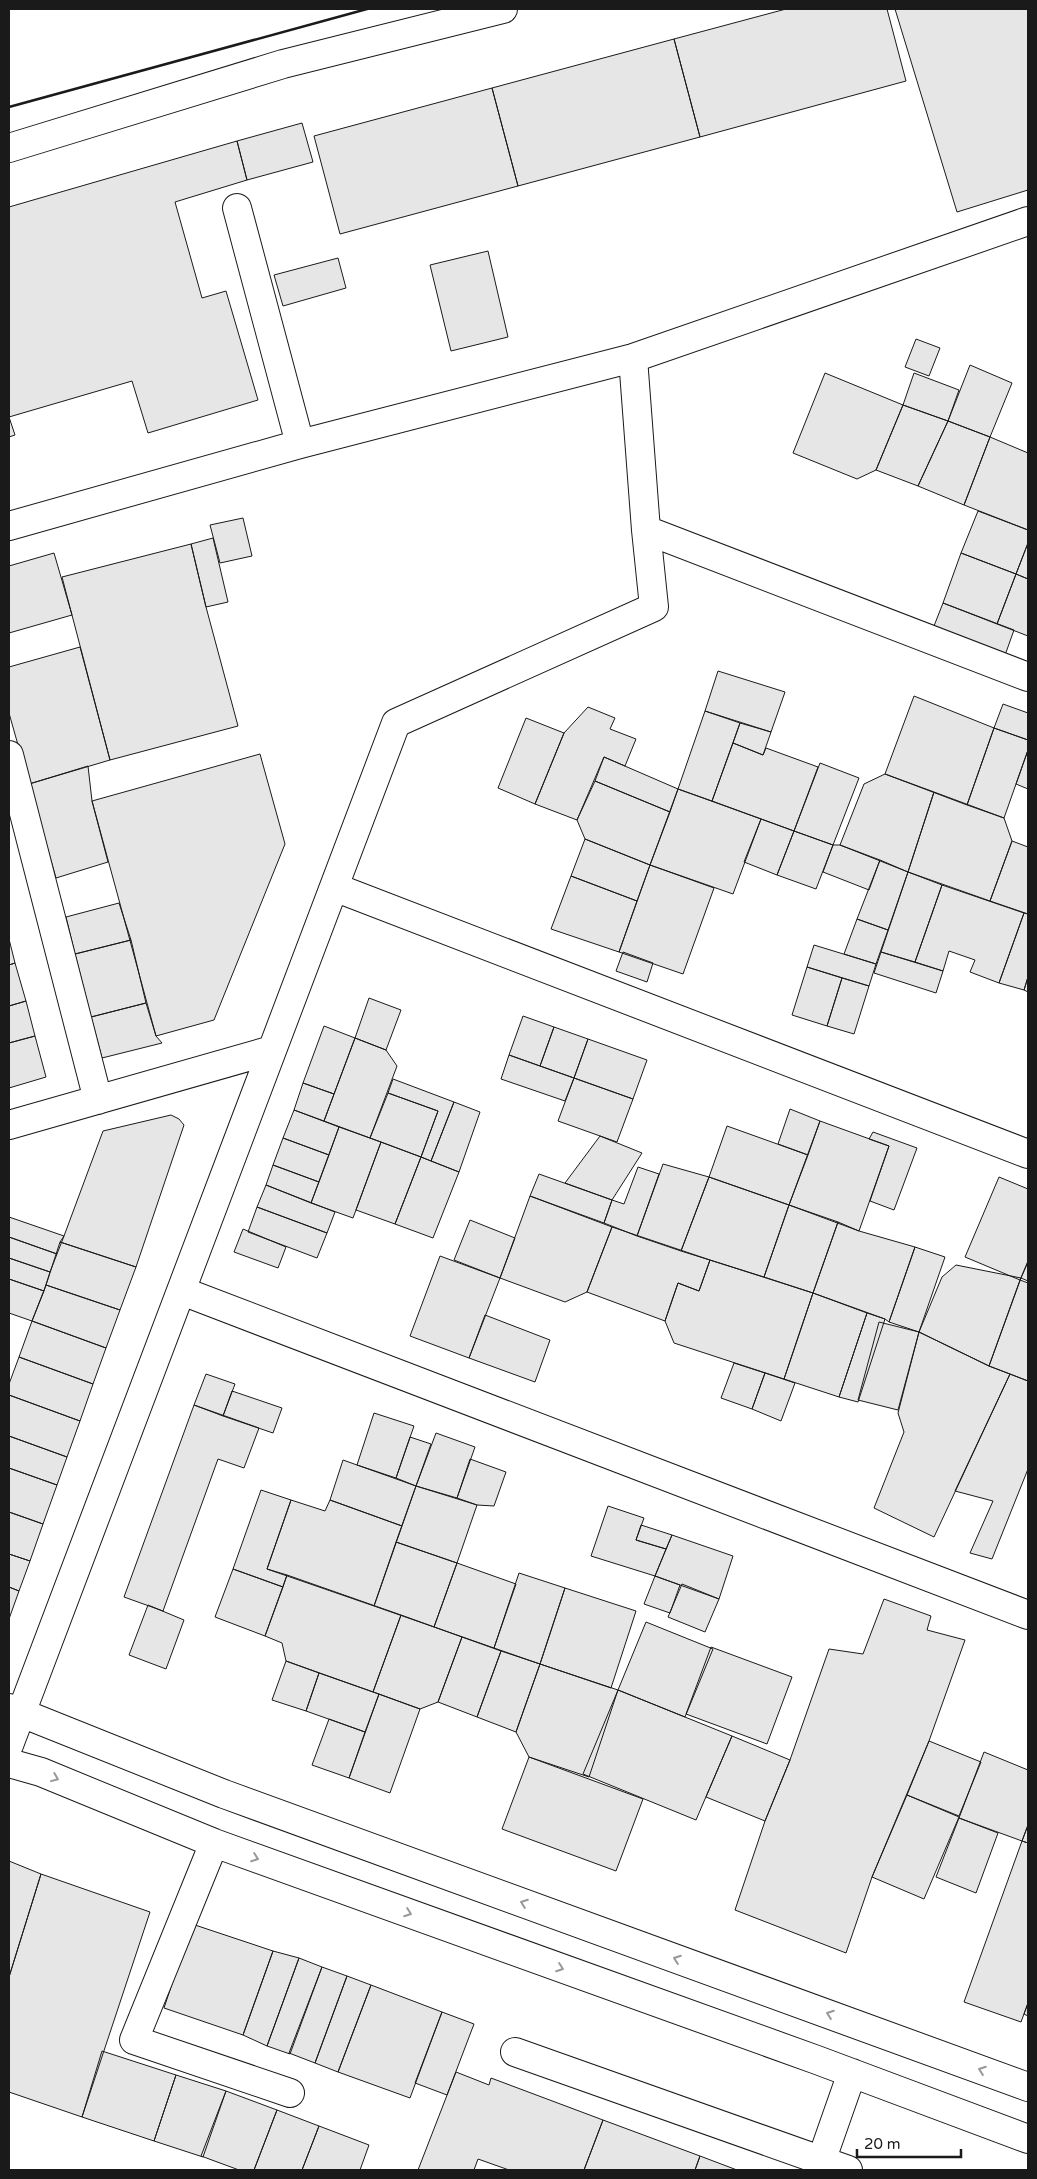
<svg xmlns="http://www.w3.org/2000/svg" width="1037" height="2179" viewBox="0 0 1037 2179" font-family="'Varela Round',sans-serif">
<rect width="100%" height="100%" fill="#fff"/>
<path fill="#e6e6e6" stroke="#1a1a1a" d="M786,9H887L906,81L700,137L674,39Z
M895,9H1028V190L957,212Z
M674,39L700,137L518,186L492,88Z
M492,88L518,186L340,234L314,136Z
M302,123L313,162L247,180L237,141Z
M237,141L247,180L175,202L202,298L226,291L258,400L148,433L132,381L9,417L15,435L9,437V207Z
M488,251L508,337L451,351L430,265Z
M338,258L346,288L283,306L274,275Z
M916,339L940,348L929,376L905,367Z
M970,365L1012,383L990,437L948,421Z
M825,373L903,405L876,470L857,479L793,453Z
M914,373L959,390L948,421L903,405Z
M903,405L948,421L918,486L876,470Z
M948,421L990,437L964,505L918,486Z
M990,437L1028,453V530L964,505Z
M978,511L1028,530V543L1016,574L961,553Z
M243,518L252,556L220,563L210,525Z
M213,538L228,602L206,607L191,544Z
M1028,543V579L1016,574Z
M191,544L206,607L238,726L110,760L62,577Z
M54,553L72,615L9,633V566Z
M961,553L1016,574L997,624L943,603Z
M1016,574L1028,579V636L997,624Z
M943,603L1014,630L1004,658L932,631Z
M80,647L110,760L29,784L9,713V667Z
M718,671L785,692L771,732L705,711Z
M914,696L994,728L967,805L885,774Z
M1003,704L1028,713V740L994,728Z
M588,707L615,718L610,729L636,739L625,766L604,757L577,820L535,804L564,733Z
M705,711L740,723L712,801L678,789Z
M526,718L564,733L535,804L498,788Z
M740,723L771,732L763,755L733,743Z
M994,728L1028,740V750L1004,818L967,805Z
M733,743L763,755L766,748L818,767L794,831L712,801Z
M1028,750V789L1016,784Z
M260,754L285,844L214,1020L156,1036L92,801Z
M604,757L678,789L670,812L595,781Z
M820,763L859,778L833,845L794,831Z
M88,766L92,801L108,862L56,878L29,784Z
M885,774L934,792L908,872L840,845L864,784Z
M595,781L670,812L650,865L585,839L577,820Z
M678,789L761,819L733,894L650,865Z
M934,792L1004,818L1012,841L990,901L908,872Z
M761,819L794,831L777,875L744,862Z
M794,831L833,845L816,889L777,875Z
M585,839L650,865L637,901L571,876Z
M1012,841L1028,847V914L990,901Z
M833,845H840L880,860L869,890L823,872Z
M880,860L908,872L888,930L857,919Z
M650,865L714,888L683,974L619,952Z
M908,872L942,885L915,962L881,952Z
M571,876L637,901L619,952L551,929Z
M942,885L1024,913L999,983L970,972L975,960L949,951L943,971L915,962Z
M119,903L131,940L75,954L66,917Z
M1024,913L1028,914V977L1024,990L999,983Z
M857,919L888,930L876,964L844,954Z
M9,939L15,963L9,965Z
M131,940L146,1003L91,1017L75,954Z
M814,945L876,964L869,986L807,967Z
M623,952L653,963L647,982L616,971Z
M881,952L943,971L936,993L874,973Z
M15,963L26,1001L9,1006V965Z
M807,967L842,978L827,1026L792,1015Z
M1028,977V992L1024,990Z
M842,978L869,986L854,1034L827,1026Z
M369,998L401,1010L386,1050L355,1038Z
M26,1001L35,1036L9,1043V1006Z
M146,1003L156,1036L162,1043L102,1058L91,1017Z
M523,1016L554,1027L540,1066L509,1055Z
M324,1026L355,1038L334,1094L303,1083Z
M554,1027L588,1039L574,1078L540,1066Z
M35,1036L46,1077L9,1088V1043Z
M355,1038L386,1050L397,1066L370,1138L324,1121Z
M588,1039L647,1060L633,1099L574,1078Z
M509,1055L574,1078L565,1101L501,1079Z
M574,1078L633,1099L617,1142L558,1121Z
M393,1079L454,1102L431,1161L421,1157L438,1111L388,1093Z
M303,1083L334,1094L324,1121L294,1110Z
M388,1093L438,1111L421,1157L370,1138Z
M454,1102L480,1112L459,1172L431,1161Z
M790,1109L820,1121L808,1155L778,1144Z
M294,1110L339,1127L329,1155L283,1138Z
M171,1115L179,1119L184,1125L136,1267L60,1242L64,1236L103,1131Z
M820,1121L889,1146L859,1231L789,1205Z
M727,1126L808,1155L789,1205L709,1177Z
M339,1127L381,1142L353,1218L311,1203Z
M873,1132L917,1148L894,1210L870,1201L889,1146L869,1139Z
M600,1136L642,1153L612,1200L565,1183Z
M283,1138L329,1155L319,1182L273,1165Z
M381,1142L421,1157L395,1224L356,1210Z
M421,1157L459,1172L433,1238L395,1224Z
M663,1164L709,1177L681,1251L637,1236Z
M273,1165L319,1182L311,1203L266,1185Z
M638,1167L659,1174L637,1236L604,1223L612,1200L624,1204Z
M539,1174L612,1200L604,1223L530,1196Z
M709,1177L789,1205L764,1277L681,1251Z
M999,1177L1028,1189V1261L1020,1280L965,1257Z
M266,1185L335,1212L327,1233L257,1207Z
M530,1196L612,1227L587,1292L565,1302L500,1278Z
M789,1205L838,1222L813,1293L764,1277Z
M257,1207L327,1233L317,1258L248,1232Z
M9,1217L64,1236L57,1254L9,1237Z
M470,1220L515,1238L500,1278L454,1260Z
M838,1222L859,1231L915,1247L889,1322L885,1319L813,1293Z
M612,1227L710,1260L699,1291L678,1283L665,1321L587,1292Z
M243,1229L286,1247L278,1268L234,1252Z
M9,1237L57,1254L50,1272L9,1258Z
M60,1242L136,1267L120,1310L46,1285Z
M915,1247L945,1257L919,1332L889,1322Z
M440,1256L500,1278L469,1358L410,1336Z
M9,1258L50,1272L44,1291L9,1279Z
M710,1260L813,1293L784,1379L674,1343L665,1321L678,1283L699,1291Z
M1028,1262V1281L1021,1278Z
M956,1265L1021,1278L989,1366L919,1332L942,1277Z
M9,1279L44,1291L32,1321L9,1313Z
M1020,1280L1028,1283V1381L989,1366Z
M46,1285L120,1310L106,1348L32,1321Z
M813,1293L867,1313L839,1397L784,1379Z
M867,1313L885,1319L858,1402L839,1397Z
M485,1315L550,1340L535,1382L469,1358Z
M32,1321L106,1348L93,1384L19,1357Z
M879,1322L919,1332L898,1410L858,1400Z
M919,1332L989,1366L1010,1374L934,1537L874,1508L904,1432L898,1413Z
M19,1357L93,1384L80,1421L9,1395V1384Z
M734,1363L765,1373L752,1409L721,1398Z
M765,1373L795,1383L781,1421L752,1409Z
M206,1374L235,1384L223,1416L194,1405Z
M1010,1374L1028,1381V1469L992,1559L970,1553L993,1501L955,1491Z
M232,1391L282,1408L273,1433L223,1416Z
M9,1395L80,1421L67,1457L9,1436Z
M194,1405L259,1428L244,1468L218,1459L163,1611L124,1597Z
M374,1413L414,1426L396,1478L357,1465Z
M436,1433L475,1447L457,1498L416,1486Z
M9,1436L67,1457L57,1485L9,1468Z
M410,1437L431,1444L416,1486L396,1478Z
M470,1459L506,1472L494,1506L477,1505L457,1498Z
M343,1460L416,1486L402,1526L330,1500Z
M9,1468L57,1485L43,1524L9,1512Z
M416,1486L477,1505L457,1563L396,1542Z
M261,1490L291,1500L267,1569L287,1575L283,1587L233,1569Z
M291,1500L325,1511L330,1500L402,1526L374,1606L267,1569Z
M608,1506L644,1518L636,1540L666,1549L655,1576L591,1556Z
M9,1512L43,1524L30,1561L9,1554Z
M641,1525L672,1535L666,1549L636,1540Z
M672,1535L733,1556L719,1599L655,1576Z
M396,1542L457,1563L434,1627L374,1606Z
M9,1554L30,1561L19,1591L9,1587Z
M457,1563L516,1584L494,1648L434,1627Z
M233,1569L283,1587L265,1636L215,1617Z
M519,1573L565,1588L540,1664L494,1648Z
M287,1575L401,1615L373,1692L286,1661L282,1643L265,1636Z
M655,1576L680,1585L670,1613L644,1604Z
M682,1584L719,1599L705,1632L668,1617Z
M9,1587L19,1591L9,1619Z
M565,1588L636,1611L611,1688L540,1664Z
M884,1599L931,1616L927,1630L965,1640L929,1741L872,1877L846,1953L735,1910L765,1821L790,1760L829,1649L863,1654Z
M148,1605L184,1620L166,1669L129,1655Z
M401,1615L462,1637L438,1702L420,1709L373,1692Z
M646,1622L713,1649L685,1717L618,1690Z
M462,1637L501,1651L477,1717L438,1702Z
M711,1647L792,1677L767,1744L686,1714Z
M501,1651L540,1664L516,1732L477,1717Z
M286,1661L319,1673L306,1711L272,1700Z
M540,1664L618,1690L589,1777L529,1757L516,1732Z
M319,1673L379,1694L365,1732L306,1711Z
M618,1690L732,1736L696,1820L583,1774Z
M379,1694L420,1709L390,1793L349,1778Z
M329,1719L365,1732L349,1778L312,1765Z
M732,1736L790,1760L765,1821L706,1797Z
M929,1741L981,1762L959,1816L907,1795Z
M984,1752L1028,1770V1825L1022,1841L959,1818Z
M529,1757L643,1799L616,1871L502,1829Z
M907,1795L959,1817L924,1899L872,1877Z
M959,1818L998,1833L976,1893L936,1877Z
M1028,1825V1843L1022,1841Z
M1022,1841L1028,1843V2003L1021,2022L964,2002Z
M9,1861L41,1874L9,1977Z
M41,1874L150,1912L82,2117L9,2092V1977Z
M192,1924L273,1951L243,2035L164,2008Z
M273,1951L299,1958L267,2046L243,2035Z
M299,1958L322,1967L290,2054L267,2046Z
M322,1967L347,1976L315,2063L289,2053Z
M347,1976L371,1985L338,2072L315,2063Z
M371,1985L442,2012L410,2098L338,2072Z
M1028,2003V2016L1024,2014Z
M442,2012L474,2024L447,2095L415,2083Z
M102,2051L176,2075L154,2141L82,2117Z
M456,2072L489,2085L491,2078L603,2120L584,2170H509L478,2159L474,2170H418Z
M176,2075L226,2091L203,2157L154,2141Z
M226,2091L277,2110L254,2170H239L201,2156Z
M277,2110L319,2126L302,2170H254Z
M603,2120L700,2156L695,2170H584Z
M319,2126L369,2145L360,2170H302Z
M700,2156L737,2170H695Z"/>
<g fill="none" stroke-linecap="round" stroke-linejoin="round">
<defs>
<path id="minor" d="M9,148L283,64L503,9
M237,208L300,444
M9,526L300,444L633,358L1028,221
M646,530L1028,677
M9,755L98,1100
M334,887L1028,1154
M9,1125L272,1050
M182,1291L1028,1615
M9,1708L224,1794L1028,2087
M9,1745L396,723L654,607L646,530L633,358
M9,1763L41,1772L214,1843L817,2060L1028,2139
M214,1843L134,2040L290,2093
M515,2052L848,2170
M818,2170L852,2073"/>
</defs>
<use href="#minor" stroke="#1a1a1a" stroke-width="30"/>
<use href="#minor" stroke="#fff" stroke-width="28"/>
<path stroke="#1a1a1a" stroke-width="2.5" d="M9,107L367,9"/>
</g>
<defs><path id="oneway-chevron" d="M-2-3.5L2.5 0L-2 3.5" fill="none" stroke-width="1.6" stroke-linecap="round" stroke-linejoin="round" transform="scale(1.25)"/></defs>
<g stroke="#989898">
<use href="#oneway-chevron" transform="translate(55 1778) rotate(22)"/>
<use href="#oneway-chevron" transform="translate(255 1858) rotate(20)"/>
<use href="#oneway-chevron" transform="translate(524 1903) rotate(-160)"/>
<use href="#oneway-chevron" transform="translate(408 1913) rotate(20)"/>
<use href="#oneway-chevron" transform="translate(677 1959) rotate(-160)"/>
<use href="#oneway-chevron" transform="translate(560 1968) rotate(20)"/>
<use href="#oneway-chevron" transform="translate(830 2014) rotate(-160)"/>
<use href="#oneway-chevron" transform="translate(982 2070) rotate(-160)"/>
</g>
<rect width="1037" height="2179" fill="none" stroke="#1a1a1a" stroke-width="20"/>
<path d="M857 2149v8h104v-8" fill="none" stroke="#1a1a1a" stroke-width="2.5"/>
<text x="864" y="2149" font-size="15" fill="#1a1a1a" stroke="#ffffff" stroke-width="4" paint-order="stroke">20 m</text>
</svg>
